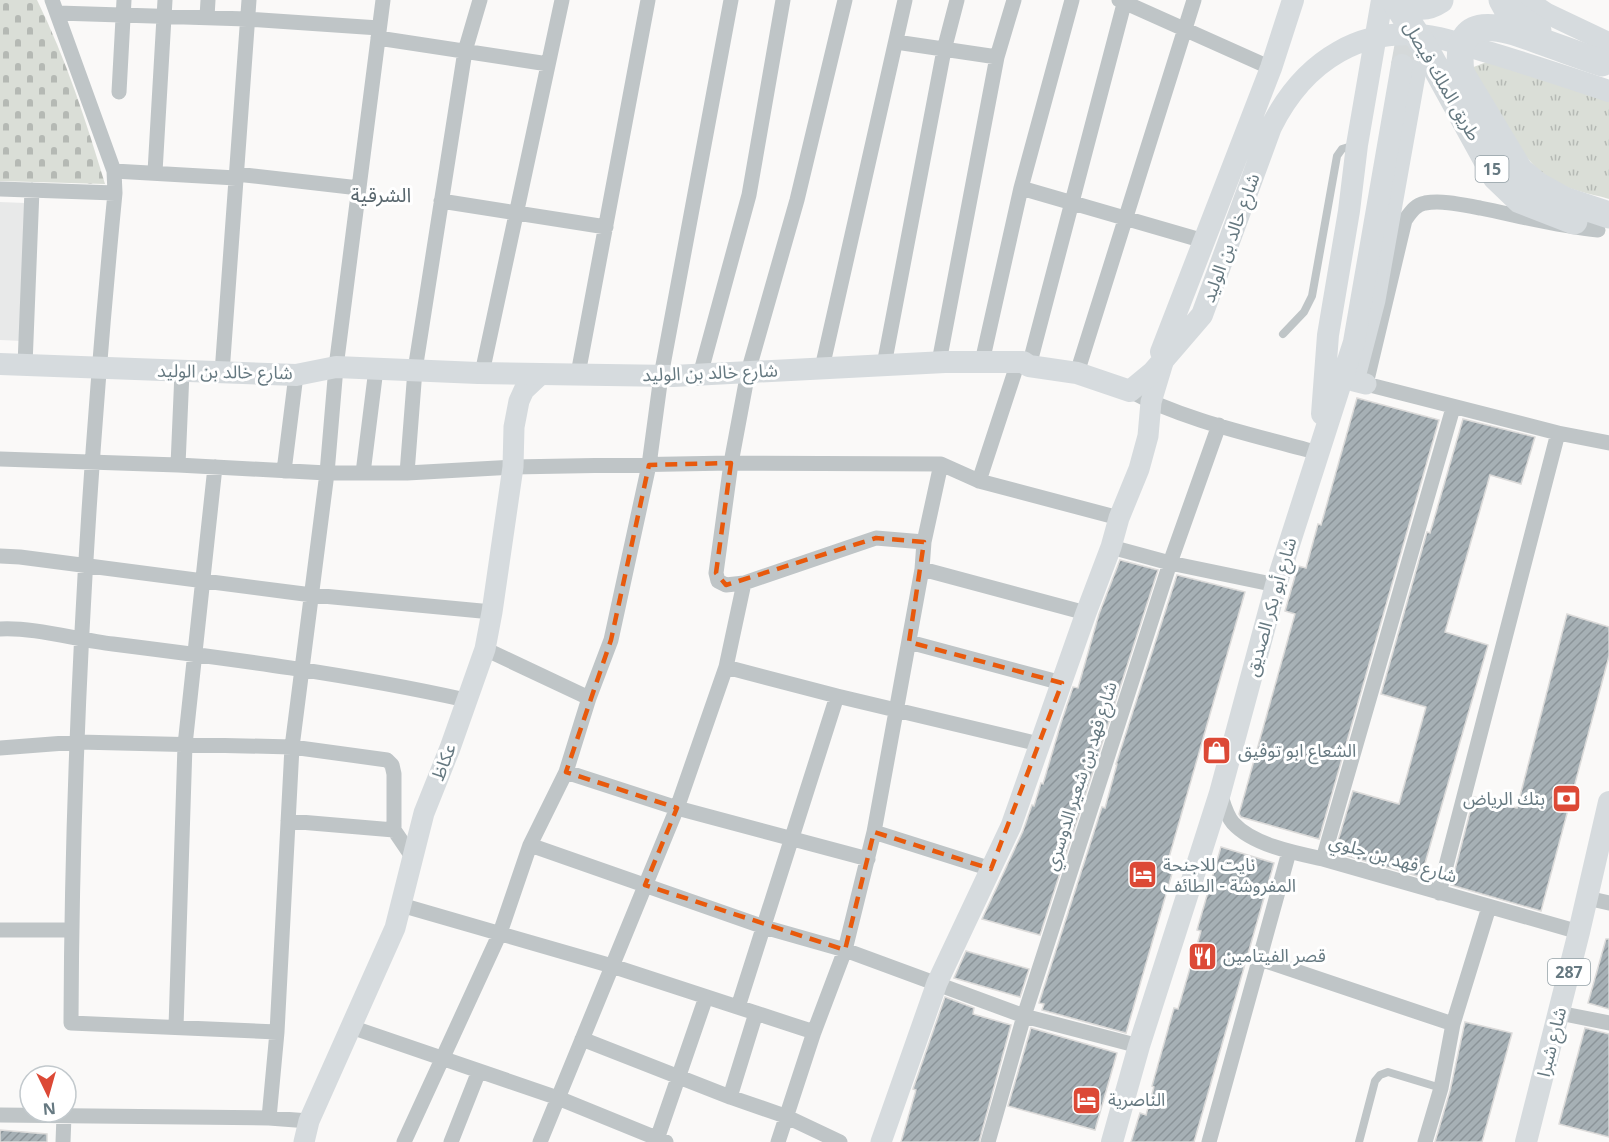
<svg xmlns="http://www.w3.org/2000/svg" width="1609" height="1142" viewBox="0 0 1609 1142" font-family="'Noto Sans','Noto Sans Arabic',sans-serif">
<defs>
<pattern id="cemetery-stones" width="16" height="16" patternUnits="userSpaceOnUse" patternTransform="scale(1.5)"><rect width="16" height="16" fill="#daded7"/><path d="M2 7V4a2 2 0 0 1 4 0v3zM10 15v-3a2 2 0 0 1 4 0v3z" fill="#b5b9b4"/></pattern>
<pattern id="park-tufts" width="24" height="20" patternUnits="userSpaceOnUse" patternTransform="scale(1.5)"><rect width="24" height="20" fill="#daded7"/><path d="M3 7l-1-3M5 7V3M7 7l1-3M15 17l-1-3M17 17v-4M19 17l1-3" fill="none" stroke="#b5b9b4"/></pattern>
<pattern id="building-hatch" width="6" height="6" patternUnits="userSpaceOnUse" patternTransform="scale(1.5)"><rect width="6" height="6" fill="#a6b0b5"/><path d="M-1 1l2-2M0 6l6-6M5 7l2-2" fill="none" stroke="#8b9499"/></pattern>
</defs>
<rect width="100%" height="100%" fill="#faf9f8"/>
<path fill="#e8e9e9" d="M0,202L25,203L22,341L0,340Z"/>
<path fill="url(#cemetery-stones)" d="M0,0H37C66,59 86,121 105,184L0,181Z"/>
<path fill="url(#park-tufts)" d="M1489,61L1609,97V199C1589,193 1566,190 1548,178C1524,162 1492,108 1474,83L1471,68Z"/>
<path fill="url(#building-hatch)" stroke="#dcdbda" stroke-width="1.5" d="M1357,398L1439,420L1319,839L1241,817L1239,814L1295,614L1285,611L1298,566L1306,568L1318,524L1321,525Z
M1463,419L1535,437L1521,484L1490,475L1445,632L1488,645L1421,877L1337,853L1339,844H1337L1353,791L1399,804L1426,707L1381,694L1427,532L1430,533Z
M1120,560L1158,570L1040,935L982,919L1023,831L1032,805L1034,806L1041,783L1043,784L1061,723L1073,687L1078,688L1099,614Z
M1177,575L1245,592L1166,868L1173,870L1126,1033L1042,1010L1044,1004L1039,1003L1102,807L1105,808L1117,764H1116Z
M1567,614L1609,627V656L1541,911L1451,885L1474,797L1517,808Z
M1221,847L1274,863L1194,1142H1131L1140,1113L1146,1115L1154,1087L1152,1086L1174,1008L1178,1009L1201,931L1197,930Z
M1606,939H1609V1009L1588,1003Z
M966,951L1029,969L1020,997L954,978Z
M945,997L974,1008L973,1014L1011,1025L979,1142H901L916,1090L913,1089Z
M1465,1022L1512,1033L1482,1142H1435L1450,1091Z
M1031,1028L1117,1053L1095,1130L1008,1106Z
M1585,1028L1609,1034V1137L1559,1124Z
M0,1130L47,1134V1142H0Z"/>
<g fill="none" stroke-linecap="round" stroke-linejoin="round">
<path stroke="#d5d9da" stroke-width="22" stroke-dasharray="22 11" stroke-linecap="butt" d="M1402,65L1411,16"/>
<path stroke="#bfc5c7" stroke-width="8" d="M1283,334L1304,312L1312,296L1337,156L1342,149L1355,145
M1359,1142L1375,1081L1380,1075L1388,1072L1441,1088"/>
<path stroke="#bfc5c7" stroke-width="15" d="M52,0L114,171L115,193C88,468 72,746 71,1023L277,1032
M845,0L797,200L748,372L731,463L716,573L718,581L726,585L744,583L876,538L924,542
M1119,0L1271,68
M58,13L247,19L379,28
M207,17L208,0
M378,38L548,64
M896,42L997,57
M119,92L124,0
M114,171L236,178
M155,172L165,0
M236,174L359,188
M1021,188L1204,241
M0,189L115,193
M441,201L606,227
M1598,230C1558,226 1520,216 1480,208C1463,205 1443,200 1425,203C1415,205 1411,212 1405,220L1366,384L1558,433L1609,443
M939,362L997,57L1014,0
M982,362L1021,188L1072,0
M25,365L32,190
M884,365L944,50L957,0
M1029,366L1125,0
M822,368L905,0
M222,373L249,0
M482,373L562,0
M1077,373L1194,0
M578,374L648,0
M700,375L749,195L783,0
M1130,391C1185,421 1258,436 1318,453
M0,459L178,465L327,473H407L513,467L731,463L941,464L979,481L1119,518
M178,465L182,372
M284,471L296,375
M363,473L376,369
M407,473L415,370L465,51L480,0
M979,481L1018,362
M1111,547L1170,563L1276,585
M0,556L20,557L312,595L492,612
M922,569L1086,613
M0,629C34,627 78,640 113,644C232,659 349,674 466,700
M909,642L1062,683
M485,649L589,698
M726,667L837,696
M0,748L78,742L292,747L387,760L392,765L394,774V830L413,858
M566,772L677,808L868,859
M1220,793C1223,802 1226,815 1233,823C1253,845 1295,853 1323,859L1579,932
M288,821L394,830
M874,832L991,869
M530,845L764,927L845,950L1024,1016L1139,1046
M1323,859L1453,408
M1439,893L1558,433
M1587,898L1609,903
M401,905L612,966L814,1032
M0,930H71
M1260,959L1453,1024
M738,1007L837,696L1039,744
M1559,1013L1609,1023
M176,1027L185,745L215,467
M351,1027L558,1098L666,1142
M582,1039L730,1097L785,1116L840,1142
M730,1097L756,1013
M0,1115L269,1118L309,1121
M269,1118L277,1032L292,747L327,473L336,367L383,0
M63,1142L64,1116
M404,1142L500,933L530,845L566,772L589,698L611,640L649,465L661,376L731,0
M451,1142L479,1071
M540,1142L677,808L726,667L744,583
M656,1142L706,997
M778,1142L814,1032L845,950L874,832L922,569L924,542L941,464
M988,1142L1024,1016L1170,563L1219,425
M1209,1142L1289,852
M1425,1142L1441,1088L1453,1024L1489,907"/>
<path stroke="#d6dbde" stroke-width="21" d="M1527,0L1546,13L1609,43
M1366,384L1354,381L1375,300L1416,70
M304,1142L309,1121L395,928L424,813L450,748L485,649L492,612L513,467L514,427L519,401L524,390L541,374
M881,1142L937,983L1011,826L1086,613L1111,547L1119,518L1139,469L1148,436L1151,402L1164,359"/>
<path stroke="#d6dbde" stroke-width="22" d="M1161,352L1271,68L1293,0
M0,364L296,375L336,367L478,373L673,376L945,362H1023L1029,366L1077,373L1130,391L1153,372L1202,315L1271,127C1304,61 1363,22 1439,38C1456,42 1474,48 1491,53C1531,65 1570,78 1609,91
M1322,414L1328,335L1349,211L1357,145L1382,0
M1112,1142L1139,1046L1220,793L1276,585L1354,342L1402,65
M1526,1142L1579,932L1609,802"/>
<path stroke="#d6dbde" stroke-width="27" d="M1394,0L1425,48L1496,177L1520,200L1574,221
M1404,0C1416,8 1428,8 1440,0
M1502,0L1507,9L1538,31
M1602,63C1581,56 1560,48 1540,41C1502,27 1453,9 1461,73L1520,171L1537,185L1564,200L1609,215"/>
</g>
<path fill="none" stroke="#e8590c" stroke-width="4.5" stroke-dasharray="12 8" stroke-linejoin="round" d="M731,463L716,573L726,585L876,538L924,542L909,642L1062,683L991,869L874,832L845,950L645,885L677,808L566,772L611,640L649,465Z"/>
<defs>
<symbol id="shop-square" viewBox="-11 -11 22 22"><rect x="-9" y="-9" width="18" height="18" rx="4" fill="#dc4936" stroke="#fff"/><path d="M-5-2.5h2.3a2.7 3.5 0 0 1 5.4 0H5L5.5 6h-11ZM-1.5-2.5h3a1.5 2.3 0 0 0-3 0Z" fill="#fff"/></symbol>
<symbol id="bank-square" viewBox="-11 -11 22 22"><rect x="-9" y="-9" width="18" height="18" rx="4" fill="#dc4936" stroke="#fff"/><path d="M-6-4H6V4H-6ZM0-2.3a2.3 2.3 0 1 0 0 4.6a2.3 2.3 0 1 0 0-4.6Z" fill="#fff"/></symbol>
<symbol id="hotel-square" viewBox="-11 -11 22 22"><rect x="-9" y="-9" width="18" height="18" rx="4" fill="#dc4936" stroke="#fff"/><path d="M-6-4.5h1.5V1H6V5H4.5V3h-9V5H-6ZM-4 0a1.8 1.8 0 1 1 3.6 0ZM.5 0V-2.5h3Q6-2.5 6 0Z" fill="#fff"/></symbol>
<symbol id="restaurant-square" viewBox="-11 -11 22 22"><rect x="-9" y="-9" width="18" height="18" rx="4" fill="#dc4936" stroke="#fff"/><path d="M-5-6h1v4h1v-4h1v4h1v-4h1v5L-1.5 .5V6h-2V.5L-5-1ZM5-6V6H3V1.5H1.5Q1.5-4 5-6Z" fill="#fff"/></symbol>
</defs>
<g fill-rule="evenodd">
<use href="#shop-square" x="1200" y="734" width="33" height="33"/>
<use href="#bank-square" x="1550" y="782" width="33" height="33"/>
<use href="#hotel-square" x="1126" y="858" width="33" height="33"/>
<use href="#restaurant-square" x="1186" y="940" width="33" height="33"/>
<use href="#hotel-square" x="1070" y="1084" width="33" height="33"/>
</g>
<g text-anchor="middle" stroke-width="6" stroke-linejoin="round" paint-order="stroke">
<g fill="#fff" stroke="#94a1a7" stroke-width="1.5">
<rect x="1475.5" y="156" width="33" height="26" rx="4.5"/>
<rect x="1548" y="959" width="42" height="26" rx="4.5"/>
</g>
<g font-size="16" font-weight="bold" fill="#667981">
<text x="1492" y="175">15</text>
<text x="1569" y="978">287</text>
</g>
<g font-size="18" fill="#667981" stroke="#fff">
<text transform="translate(1442 81) rotate(60)" y="6">طريق الملك فيصل</text>
<text transform="translate(1231 238) rotate(-70)" y="6">شارع خالد بن الوليد</text>
<text transform="translate(225 372) rotate(1)" y="6">شارع خالد بن الوليد</text>
<text transform="translate(710 373) rotate(-2)" y="6">شارع خالد بن الوليد</text>
<text transform="translate(1271 607) rotate(-74)" y="6">شارع أبو بكر الصديق</text>
<text transform="translate(444 762) rotate(-69)" y="6">عكاظ</text>
<text transform="translate(1081 776) rotate(-72)" y="6">شارع فهد بن شعير الدوسري</text>
<text transform="translate(1393 859) rotate(16)" y="6">شارع فهد بن جلوي</text>
<text transform="translate(1552 1042) rotate(-76)" y="6">شارع شبرا</text>
</g>
<g font-size="18" fill="#667981" stroke="#fff" text-anchor="start">
<text x="1238" y="757">الشعاع ابو توفيق</text>
<text x="1545" y="805" text-anchor="end">بنك الرياض</text>
<text x="1163" y="871">نايت للاجنحة<tspan x="1163" dy="21">المفروشة - الطائف</tspan></text>
<text x="1223" y="962">قصر الفيتامين</text>
<text x="1108" y="1106">الناصرية</text>
</g>
<g font-size="20" fill="#58666d" stroke="#fff">
<text x="381" y="202">الشرقية</text>
</g>
</g>
<g transform="translate(48 1094) rotate(175)"><circle r="28" fill="#ffffff" stroke="#c2c9cd" stroke-width="1.5"/>
<path d="M0-4.5L10 22L0 15L-10 22Z" fill="#dc4936"/>
<text y="-9" font-size="16" font-weight="bold" text-anchor="middle" fill="#667981">N</text>
</g>
</svg>
